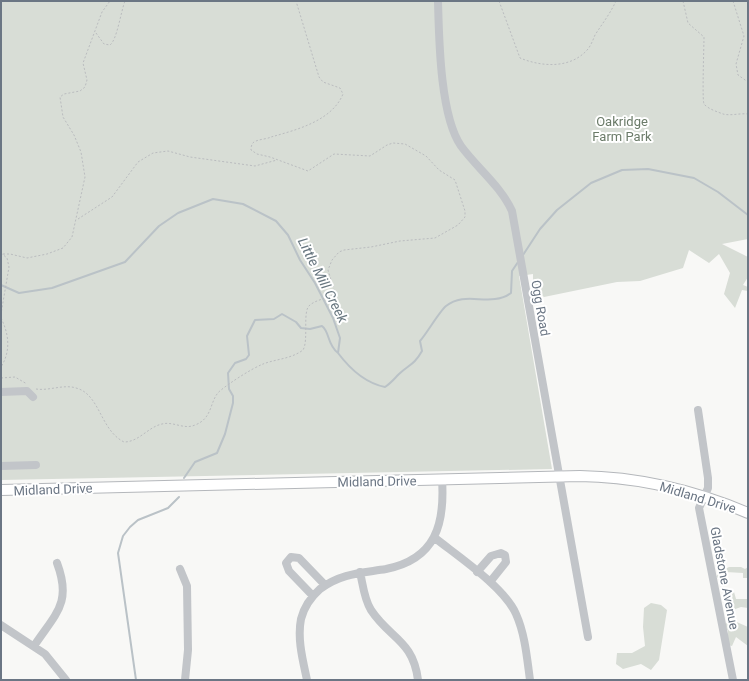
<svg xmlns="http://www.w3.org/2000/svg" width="749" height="681" viewBox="0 0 749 681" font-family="Roboto,sans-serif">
<rect width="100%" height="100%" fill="#f8f8f6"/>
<path fill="#d8ddd6" d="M1,1H748V239L722,244L748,257V277L743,285L748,287V291L742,290L735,308L724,294L730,273L719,254L709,263L689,250L683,268L640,281L617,282L544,297L533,288V274L519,276L552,469L1,480Z
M729,567H741L745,569L748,567V578H743V573L726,572L724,576L719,578L716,577L719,572Z
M734,592L736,599H747L748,608L741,607L727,612L728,608L733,606L726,598L728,594Z
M651,603L661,605L667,610L659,660L651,670L641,664L623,669L616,664L617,653H632L645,646L643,627L644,608Z
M730,619L748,627V646L736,637L732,646L728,645V631L725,625Z"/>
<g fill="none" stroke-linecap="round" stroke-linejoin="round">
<path stroke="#bac2c7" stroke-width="2" d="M523,255L540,229L557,210L591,183L622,170L648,169L694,178L718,192L748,215
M1,285L19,293L52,288L125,262L159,226L178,213L213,199L243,204L276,221L288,235L300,260L315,283L333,318L340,338L338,353C350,369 365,383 385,387C391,383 394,379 399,374C410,364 414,365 422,351L420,341C427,333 439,312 446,306C466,290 490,308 511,293L512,271L518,262
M184,478L195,462L217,453L225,434L233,403V396L229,389L228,373L235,363L246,359L249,355L247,336L255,320L274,319L282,314L296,322L301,328L310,329L322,326C330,332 327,345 338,353
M136,680L118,553L123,536L130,527L138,520L168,508L179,497"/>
<defs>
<path id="major" d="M1,490L580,476C639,477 694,490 748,513"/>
</defs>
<use href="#major" stroke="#b4b7bb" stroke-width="12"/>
<path stroke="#babcbf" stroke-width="1" stroke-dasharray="2 2" stroke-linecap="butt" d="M499,1L520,58C542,67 571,69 588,49C591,45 593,40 595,35C602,24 610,14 616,1
M683,1L688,23L704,37C704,45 702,101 704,104C708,109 718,112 723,114C731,116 740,113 748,114
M733,1L744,36L736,64L738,75L748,82
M96,33L104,44L110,45C117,40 121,11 125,1
M78,219L112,197L138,162L153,153L168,151L190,157L255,166L277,160
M1,253L7,258L9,267L1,314
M3,254H10L27,258L47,254L63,248L72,237L85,177L81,152L74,135L63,117L60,97L64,94L80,91L85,87L87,80L83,63L102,12L110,1
M1,318C9,334 11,351 1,367
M1,378L15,377L27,384
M36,389C49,391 64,384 76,388C100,394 100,430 124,442C139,442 148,427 162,424C173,421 184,430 195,425C214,418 209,399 221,390C231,382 251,369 263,364C276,359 291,359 303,350C309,340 302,310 310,305C317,299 328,299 335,293L328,270L332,260L339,252L344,250L371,247L400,241L435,238L458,225L465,217V211L455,180L439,170L426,156L405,144L393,143L387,145L370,156L334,154L308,171L270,157L257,154L251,150C251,146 252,142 256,141C261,139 267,139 271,137C296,130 332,121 343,94L340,88L323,82L319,77L296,1"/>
<path stroke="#c2c5c9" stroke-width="8" d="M438,1C439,38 440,116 461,146C477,168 500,185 512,211L588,637
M1,392L27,391L33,397
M698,410L708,478V488L699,508L733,680
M1,466L36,465
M435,538C459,557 504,587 516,614C525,634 527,658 530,680
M180,569L187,586L188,650L185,680
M360,572C363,585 364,599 371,610C390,639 413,640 418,680
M477,572L491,556L501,553L505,555L506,562L490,582
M313,596L289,571L286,563L291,557L299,558L325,585
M1,625L45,654L66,680
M34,646C56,613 72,603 57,563
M307,680C303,661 297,639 301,619C304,607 311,597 320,589C341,573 362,573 386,569C436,559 445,524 442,479"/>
<use href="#major" stroke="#fff" stroke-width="10"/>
</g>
<g text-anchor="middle" stroke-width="4" stroke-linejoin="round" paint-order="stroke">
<g font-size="13" fill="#6b7b69" stroke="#fff">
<text x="622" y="126">Oakridge<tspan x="622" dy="15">Farm Park</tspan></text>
</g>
<g font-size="13" fill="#6b7684" stroke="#fff">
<text transform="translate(541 308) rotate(80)" y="5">Ogg Road</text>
<text transform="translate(377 481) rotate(-1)" y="5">Midland Drive</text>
<text transform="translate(53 489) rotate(-2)" y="5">Midland Drive</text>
<text transform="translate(698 497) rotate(17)" y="5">Midland Drive</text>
<text transform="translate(725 578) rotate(79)" y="5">Gladstone Avenue</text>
</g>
<g font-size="14" font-style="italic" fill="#67767f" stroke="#fff">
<text transform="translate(323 280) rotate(63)" y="5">Little Mill Creek</text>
</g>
</g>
<rect width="749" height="681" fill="none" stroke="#6b7684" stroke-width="4"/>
</svg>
